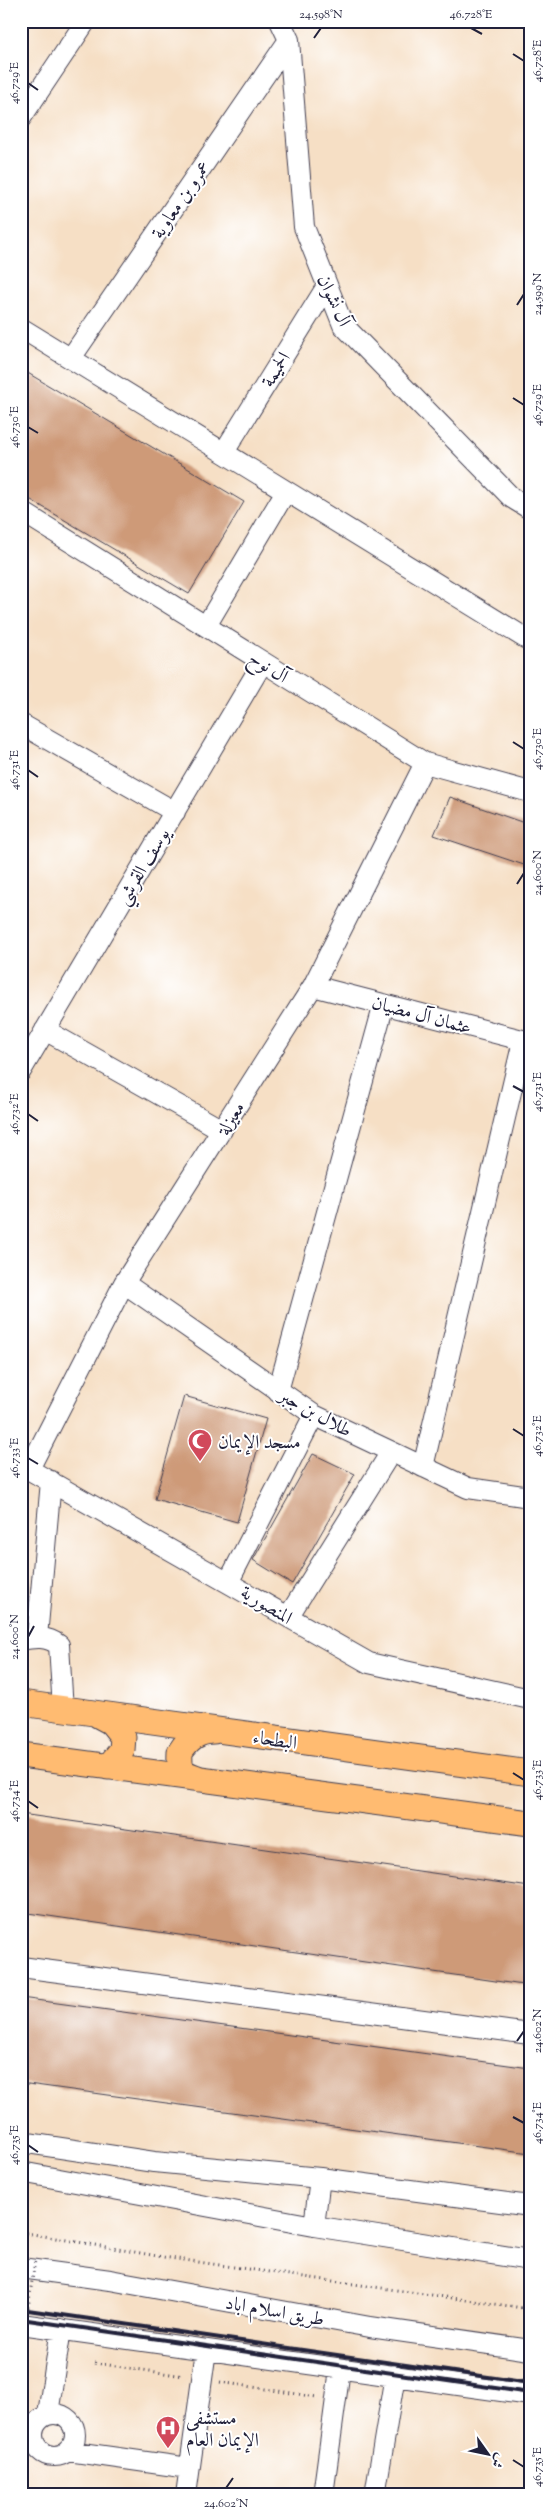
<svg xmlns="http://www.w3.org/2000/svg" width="551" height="2516" viewBox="0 0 551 2516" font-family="'Sorts Mill Goudy',Amiri,serif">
<rect width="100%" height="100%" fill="#fff"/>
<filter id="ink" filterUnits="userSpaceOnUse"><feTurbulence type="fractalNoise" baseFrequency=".02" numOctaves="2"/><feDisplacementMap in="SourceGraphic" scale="10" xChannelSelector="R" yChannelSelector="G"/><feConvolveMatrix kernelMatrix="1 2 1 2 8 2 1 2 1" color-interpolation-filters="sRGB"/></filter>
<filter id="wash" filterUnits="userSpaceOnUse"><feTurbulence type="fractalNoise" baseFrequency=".0096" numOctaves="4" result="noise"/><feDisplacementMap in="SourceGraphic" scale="20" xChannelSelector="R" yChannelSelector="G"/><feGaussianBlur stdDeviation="1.12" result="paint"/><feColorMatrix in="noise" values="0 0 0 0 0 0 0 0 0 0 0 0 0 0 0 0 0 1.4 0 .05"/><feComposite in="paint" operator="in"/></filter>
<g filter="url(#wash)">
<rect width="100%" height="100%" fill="#f6dfc5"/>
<g id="blocks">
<path fill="#ce9a78" d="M21,369L244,502L189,594L21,494Z
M450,797L530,825V867L434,835Z
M184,1396L266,1419L237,1522L155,1499Z
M313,1454L355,1474L292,1584L253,1560Z
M21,1814L530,1887V1986L21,1912Z
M21,1998L530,2068V2153L21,2083Z"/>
</g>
</g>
<g filter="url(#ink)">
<use href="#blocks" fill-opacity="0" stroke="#423e50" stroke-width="1"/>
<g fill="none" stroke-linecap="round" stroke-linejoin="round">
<defs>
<path id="minor" d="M280,21L289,40L304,227L343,325L512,498L530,509
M21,118L86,21
M21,328L530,641
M71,358L289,40
M224,452L327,286
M21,511L425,763L530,792
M206,626L286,491
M21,724L175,812
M313,986L530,1042
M45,1030L222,1130
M21,1071L263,662
M124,1283L314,1415L468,1488L530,1497
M278,1391L384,1004
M21,1465L369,1663L530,1699
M423,1467L523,1041
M29,1469L124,1283L313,986L425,763
M229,1581L314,1415
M288,1617L391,1452
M37,1637L51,1481
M21,1640C35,1637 47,1636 59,1645L63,1710
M21,1967L530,2034
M21,2142L154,2162L320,2178L530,2206
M21,2172L314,2226L530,2260
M314,2226L320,2178
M21,2268L110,2280L370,2327L530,2350
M21,2324L530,2395
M48,2414L61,2329
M33 2435a21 21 0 1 1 42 0a21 21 0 1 1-42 0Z
M68,2451L189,2468
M186,2495L206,2350
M323,2495L340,2369
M375,2495L395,2375"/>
<path id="major" d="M21,1703L530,1773
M98,1715L111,1722L123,1737L122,1750L108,1767
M21,1755L530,1823
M200,1779C182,1772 179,1772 180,1752C188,1739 198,1731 214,1731"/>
</defs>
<use href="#minor" stroke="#423e50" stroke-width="22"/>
<use href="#major" stroke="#423e50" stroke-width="27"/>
<path stroke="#423e50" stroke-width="3" stroke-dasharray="1 4" stroke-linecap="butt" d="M21,2232L163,2257L530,2309
M95,2363L184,2376
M220,2382L317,2397"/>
<use href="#minor" stroke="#fff" stroke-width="20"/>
<use href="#major" stroke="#ffbb71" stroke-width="25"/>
<path stroke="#22223b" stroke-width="4" d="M21,2309L530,2383
M21,2319L530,2393"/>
<path stroke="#423e50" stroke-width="3" stroke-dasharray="1 4" stroke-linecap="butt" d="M21,2357L35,2260"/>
</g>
</g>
<path fill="none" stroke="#22223b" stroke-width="2" d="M471,28L482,34M314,38L321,28M513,54L524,61M28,83L38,90M517,305L524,294M513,398L524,405M28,427L38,433M513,742L524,749M28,770L38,777M517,884L524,873M513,1086L524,1092M28,1114L38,1121M513,1429L524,1436M28,1458L38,1464M28,1637L34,1626M513,1773L524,1780M28,1801L38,1808M517,2041L524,2031M513,2117L524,2123M28,2145L38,2152M513,2460L524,2467M226,2488L233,2478"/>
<defs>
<symbol id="mosque-pin" viewBox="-11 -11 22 30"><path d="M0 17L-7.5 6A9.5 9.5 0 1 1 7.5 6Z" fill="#d1495b" stroke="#fff"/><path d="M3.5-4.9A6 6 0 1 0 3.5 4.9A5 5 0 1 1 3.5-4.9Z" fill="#fff"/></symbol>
<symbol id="hospital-pin" viewBox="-11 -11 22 30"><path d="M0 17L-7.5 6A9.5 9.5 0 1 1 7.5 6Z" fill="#d1495b" stroke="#fff"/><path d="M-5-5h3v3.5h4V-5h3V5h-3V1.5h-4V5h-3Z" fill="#fff"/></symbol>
</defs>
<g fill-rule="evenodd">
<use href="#mosque-pin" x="186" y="1427" width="28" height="38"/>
<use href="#hospital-pin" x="154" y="2414" width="28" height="38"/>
</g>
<g text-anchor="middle" stroke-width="4" stroke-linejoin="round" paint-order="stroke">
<g font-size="19" fill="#22223b" stroke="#fff">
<text transform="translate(180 199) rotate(-56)" y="7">عمرو بن معاوية</text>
<text transform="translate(335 300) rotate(65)" y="7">آل نشوان</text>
<text transform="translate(275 369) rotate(-58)" y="7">الحميمة</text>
<text transform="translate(269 666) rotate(32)" y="7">آل نوح</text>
<text transform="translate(142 866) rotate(-59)" y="7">يوسف القرشي</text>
<text transform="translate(422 1014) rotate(15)" y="7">عثمان آل مضيان</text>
<text transform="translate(230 1118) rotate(-58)" y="7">معيزلة</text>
<text transform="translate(316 1412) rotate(29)" y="7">طلال بن جبر</text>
<text transform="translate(267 1604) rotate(31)" y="7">المنصورية</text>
<text transform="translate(275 1739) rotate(8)" y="7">البطحاء</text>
<text transform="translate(275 2310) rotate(10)" y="7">طريق اسلام اباد</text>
</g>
<g font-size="19" fill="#22223b" stroke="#fff" text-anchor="start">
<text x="218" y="1448">مسجد الإيمان</text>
<text x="186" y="2424">مستشفى<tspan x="186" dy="22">الإيمان العام</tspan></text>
</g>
</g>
<rect width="551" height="2516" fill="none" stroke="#fff" stroke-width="55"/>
<g transform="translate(488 2454) rotate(123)" stroke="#ffffff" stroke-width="4" paint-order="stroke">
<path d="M0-4L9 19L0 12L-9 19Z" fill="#22223b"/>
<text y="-8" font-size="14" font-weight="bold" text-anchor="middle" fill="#22223b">ش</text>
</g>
<rect x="28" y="28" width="496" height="2460" fill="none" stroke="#22223b" stroke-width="2"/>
<g font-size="12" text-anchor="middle" fill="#22223b">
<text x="321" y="18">24.598°N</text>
<text x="471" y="18">46.728°E</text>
<text transform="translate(537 61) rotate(-90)" y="4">46.728°E</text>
<text transform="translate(14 83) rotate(-90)" y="4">46.729°E</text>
<text transform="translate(537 294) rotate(-90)" y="4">24.599°N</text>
<text transform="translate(537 405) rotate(-90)" y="4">46.729°E</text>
<text transform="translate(14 427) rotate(-90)" y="4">46.730°E</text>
<text transform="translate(537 749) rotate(-90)" y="4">46.730°E</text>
<text transform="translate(14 770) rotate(-90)" y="4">46.731°E</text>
<text transform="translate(537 873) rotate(-90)" y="4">24.600°N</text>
<text transform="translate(537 1092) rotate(-90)" y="4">46.731°E</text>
<text transform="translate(14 1114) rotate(-90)" y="4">46.732°E</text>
<text transform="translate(537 1436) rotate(-90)" y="4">46.732°E</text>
<text transform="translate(14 1458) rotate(-90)" y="4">46.733°E</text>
<text transform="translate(14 1637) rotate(-90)" y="4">24.600°N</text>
<text transform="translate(537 1780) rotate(-90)" y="4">46.733°E</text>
<text transform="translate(14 1801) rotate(-90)" y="4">46.734°E</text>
<text transform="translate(537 2031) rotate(-90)" y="4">24.602°N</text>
<text transform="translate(537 2123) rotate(-90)" y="4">46.734°E</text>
<text transform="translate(14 2145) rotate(-90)" y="4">46.735°E</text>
<text transform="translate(537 2467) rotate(-90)" y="4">46.735°E</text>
<text x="226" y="2507">24.602°N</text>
</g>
</svg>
